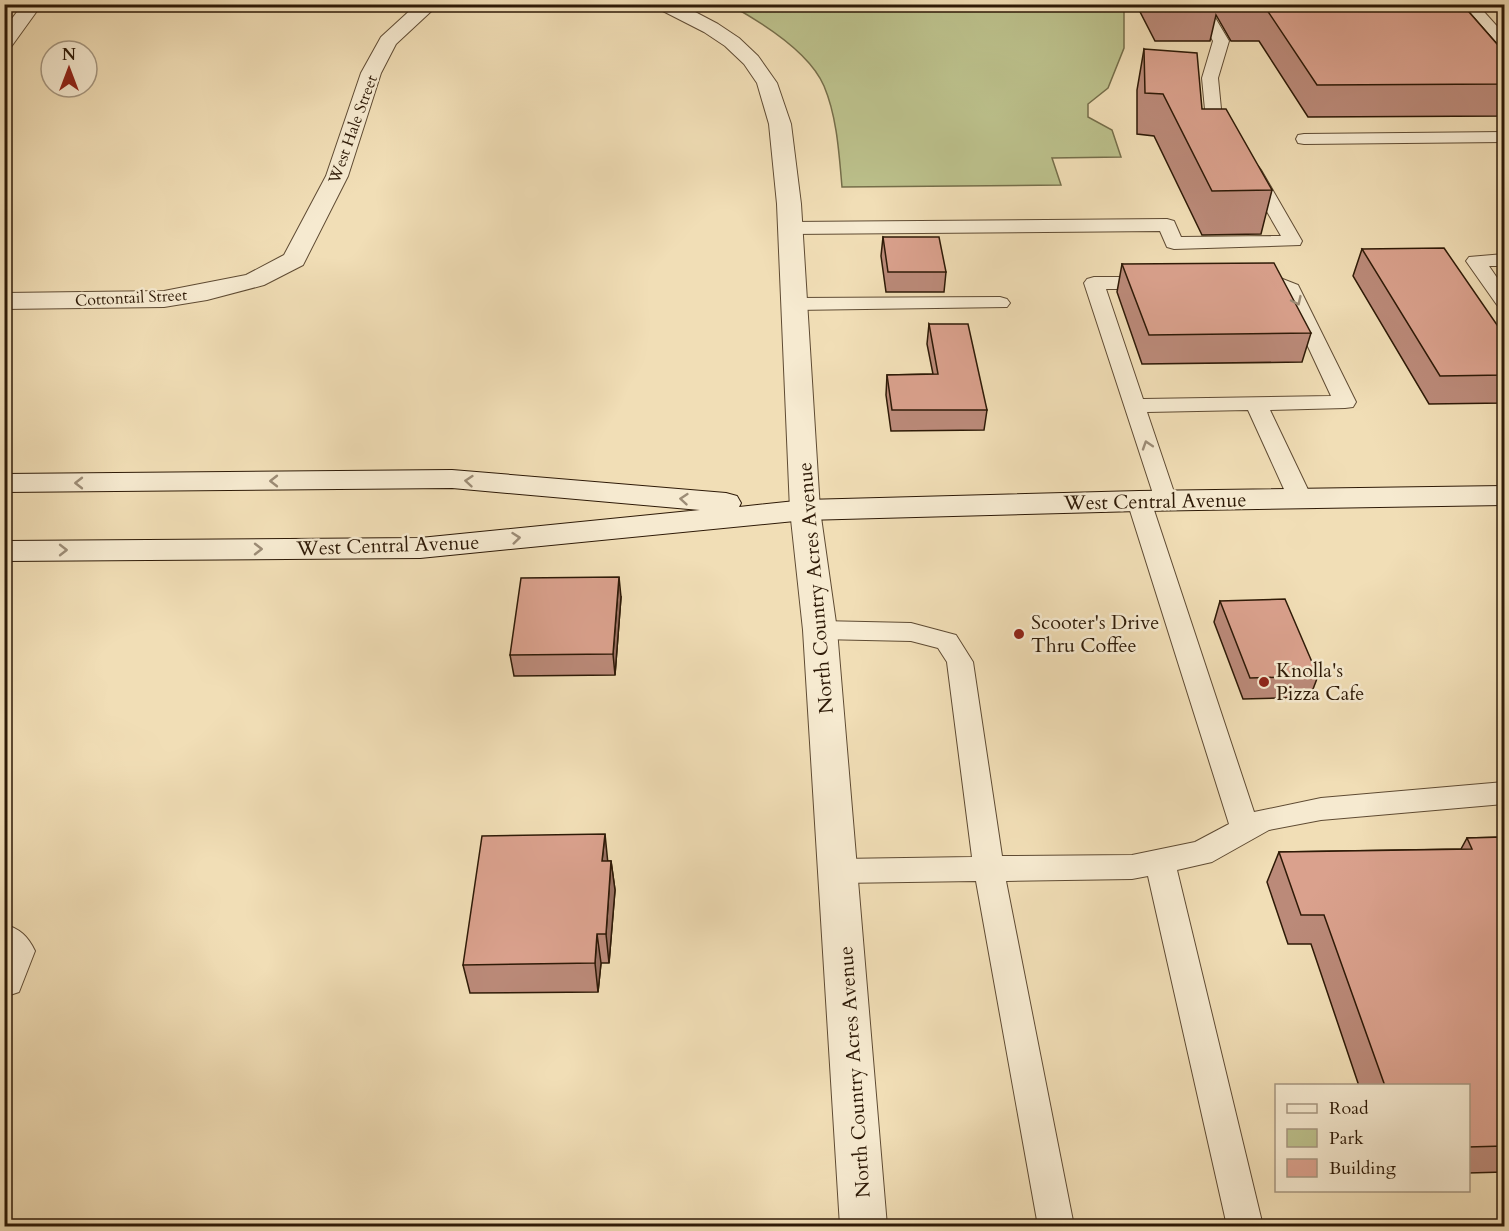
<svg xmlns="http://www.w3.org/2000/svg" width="1509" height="1231" viewBox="0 0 1509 1231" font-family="Cardo,serif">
<rect width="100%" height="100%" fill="#f1deb6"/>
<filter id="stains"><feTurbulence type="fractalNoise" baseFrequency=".00333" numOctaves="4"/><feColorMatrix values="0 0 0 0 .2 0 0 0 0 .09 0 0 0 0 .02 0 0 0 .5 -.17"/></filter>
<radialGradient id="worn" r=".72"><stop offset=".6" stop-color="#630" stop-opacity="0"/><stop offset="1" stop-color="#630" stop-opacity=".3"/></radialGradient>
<path fill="#bcc18c" stroke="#756e4a" stroke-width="1.5" d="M730,5H1124V48L1108,88L1088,104V117L1112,130L1121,157L1052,158L1061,185L842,187C839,153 837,117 824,86C809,51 761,22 730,5Z"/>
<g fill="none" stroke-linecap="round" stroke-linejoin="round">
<defs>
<path id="lane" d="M1192,4H1207L1229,41L1218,78L1222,119L1238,138L1236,142H1224L1206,120L1202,78L1213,41Z
M1462,4H1477L1504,34V46L1499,45Z
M1504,132V142L1304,144L1298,143L1296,139L1298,135L1304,134Z
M1252,165L1258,166L1261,170L1302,241L1300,245L1174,249L1167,247L1160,231L790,234L783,232L781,228L783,224L790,222L1167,219L1174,221L1181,237L1281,236L1243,170L1246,166Z
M1504,254V266H1489L1504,288V307L1497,305L1466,261L1469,257Z
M1254,276H1275L1298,285L1356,402L1353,407L1345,408L1270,410L1312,498L1308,503L1300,505L1292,503L1288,498L1248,410L1147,412L1177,501L1173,506L1165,508L1157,506L1084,283L1087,279L1094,277H1152L1159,279L1162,283L1159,287L1152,289H1106L1143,399L1331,396L1283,293L1272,288L1247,286L1244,282L1247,278Z
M1000,297L1007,299L1010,303L1007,307L794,310L787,308L784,304L787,300L794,298Z
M1139,494L1147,496L1151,501L1254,812L1321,798L1504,782V804L1321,820L1269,830L1212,862L1177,870L1263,1226H1227L1148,876L1132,879L1006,881L1074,1226H1038L976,881L839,883L828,880L824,871L828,862L839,859L972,857L947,662L938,648L911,641L820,639L811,636L807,630L811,624L820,621L911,623L956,635L973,662L1002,856L1132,855L1195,842L1229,824L1127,501L1131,496Z"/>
<path id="street" d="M23,4H42L11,47L4,49V29Z
M417,4H439L396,44L381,73L348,176L303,265L264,285L207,300L164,307L4,309V293L164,291L246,275L284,255L326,176L361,73L381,37Z
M655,4H680L718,24L739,38L758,56L777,83L791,124L801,204L820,510L837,630L887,1226H840L803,630L790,510L777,204L769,124L757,83L744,64L725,46L704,32L657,8Z
M4,924C20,929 28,936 35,951L19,992L4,997Z"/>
<path id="secondary" d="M452,470L726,493L737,496L741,503L739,507L805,500L1139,491L1504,486V505L1139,511L805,520L420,558L4,561V541L420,538L700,510L452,488L4,492V474Z"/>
</defs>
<use href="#lane" stroke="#5f4b33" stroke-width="2"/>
<use href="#street" stroke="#5f4b33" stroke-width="2"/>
<use href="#secondary" stroke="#2e1a07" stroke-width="2"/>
<use href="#lane" fill="#f6ead0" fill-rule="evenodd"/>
<use href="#street" fill="#f6ead0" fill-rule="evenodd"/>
<use href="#secondary" fill="#f6ead0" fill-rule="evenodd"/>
</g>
<path fill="#bb8a79" stroke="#2e1a07" stroke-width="1.5" d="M1136,4H1462L1504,52V116L1308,117L1259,41H1231L1216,15L1210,41H1155Z
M1144,49L1202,109L1272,190L1261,234L1202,235L1154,136L1137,134V90Z
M883,237L946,272L944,292H886L881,256Z
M1362,249L1504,335V403L1429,404L1353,276Z
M1122,264L1311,333L1302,362L1142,364L1117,292Z
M929,324L987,410L984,430L891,431L886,395L887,375L933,374L927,344Z
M621,597L615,675L514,676L510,655Z
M1220,601L1318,676L1310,697L1243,699L1214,622Z
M1504,837V1172L1468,1173V1086H1359L1311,944H1288L1267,882L1279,852L1461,849L1467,838Z
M608,861H611L615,890L609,963H601L598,992L470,993L463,965Z"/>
<path fill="#997163" stroke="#2e1a07" stroke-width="1.5" d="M619,577L621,597L615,675L613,654Z
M605,834L608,864L602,861Z
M611,861L615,890L609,963L606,934Z
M597,934L601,963L598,992L595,963Z"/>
<path fill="#daa18d" stroke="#2e1a07" stroke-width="1.5" d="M1234,4H1462L1504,52V84L1317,85L1267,10H1238Z
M1144,49L1197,53L1202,109H1226L1272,190L1212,191L1163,94L1145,93Z
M883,237H939L946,272H888Z
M1444,248L1504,335V375L1440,376L1362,249Z
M1274,263L1311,333L1149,335L1122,264Z
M929,324H968L987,410H892L887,375L938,374Z
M619,577L613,654L510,655L521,578Z
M1285,599L1318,676L1250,678L1220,601Z
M605,834L602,861H611L606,934H597L595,963L463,965L482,836Z
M1504,837V1146L1468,1147V1086H1385L1324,915H1301L1279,852L1472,849L1467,838Z"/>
<defs><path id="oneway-chevron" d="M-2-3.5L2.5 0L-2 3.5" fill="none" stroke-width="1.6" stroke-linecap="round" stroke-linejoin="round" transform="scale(1.5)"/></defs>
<g stroke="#9c8c76">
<use href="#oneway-chevron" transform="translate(1297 301) rotate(65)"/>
<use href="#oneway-chevron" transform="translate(1147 445) rotate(-108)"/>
<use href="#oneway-chevron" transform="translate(274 481) rotate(180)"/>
<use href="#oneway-chevron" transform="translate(469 481) rotate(-175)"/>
<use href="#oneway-chevron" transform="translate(79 483) rotate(180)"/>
<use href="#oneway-chevron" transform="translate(684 499) rotate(-175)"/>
<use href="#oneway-chevron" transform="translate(516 538) rotate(-6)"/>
<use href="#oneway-chevron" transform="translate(258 549)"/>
<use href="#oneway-chevron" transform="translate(63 550)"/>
</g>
<g fill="#8f2418" stroke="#f6ead0" stroke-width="2">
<circle cx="1019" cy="634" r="6"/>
<circle cx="1264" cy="682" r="6"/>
</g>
<g text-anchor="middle" stroke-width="5" stroke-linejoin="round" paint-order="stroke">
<g font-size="16" fill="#2e1a07" stroke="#f6ead0">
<text transform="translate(352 129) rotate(-70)" y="6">West Hale Street</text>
<text transform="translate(131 297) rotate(-3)" y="6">Cottontail Street</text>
</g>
<g font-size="20" fill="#2e1a07" stroke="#f6ead0">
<text transform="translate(1155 501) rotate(-1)" y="7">West Central Avenue</text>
<text transform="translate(388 545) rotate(-2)" y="7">West Central Avenue</text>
<text transform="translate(815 588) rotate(-95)" y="7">North Country Acres Avenue</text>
<text transform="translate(854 1072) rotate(-94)" y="7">North Country Acres Avenue</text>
</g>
<g font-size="20" fill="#2e1a07" stroke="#f6ead0" text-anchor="start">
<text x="1031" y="629">Scooter's Drive<tspan x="1031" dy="23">Thru Coffee</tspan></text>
<text x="1276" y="677">Knolla's<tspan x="1276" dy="23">Pizza Cafe</tspan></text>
</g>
</g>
<rect width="1509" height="1231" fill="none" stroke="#f1deb6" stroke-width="24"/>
<rect x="6" y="6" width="1497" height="1219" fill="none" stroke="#2e1a07" stroke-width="3"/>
<rect x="12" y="12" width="1485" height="1207" fill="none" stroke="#2e1a07" stroke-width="1.5"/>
<rect x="1275" y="1084" width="195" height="108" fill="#f6ead0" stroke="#a69780" stroke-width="1.5"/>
<rect x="1287" y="1104" width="30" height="9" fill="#f6ead0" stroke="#a69780" stroke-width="1.5"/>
<text x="1329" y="1114" font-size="18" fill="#2e1a07">Road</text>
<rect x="1287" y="1129" width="30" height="18" fill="#bcc18c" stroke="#a69780" stroke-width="1.5"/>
<text x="1329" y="1144" font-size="18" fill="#2e1a07">Park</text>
<rect x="1287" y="1159" width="30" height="18" fill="#daa18d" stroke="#a69780" stroke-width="1.5"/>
<text x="1329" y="1174" font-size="18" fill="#2e1a07">Building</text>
<g transform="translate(69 69)"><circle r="28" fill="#f6ead0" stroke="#a69780" stroke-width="1.5"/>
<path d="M0-4.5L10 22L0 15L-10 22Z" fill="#8f2418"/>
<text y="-9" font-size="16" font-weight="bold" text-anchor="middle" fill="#2e1a07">N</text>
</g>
<rect width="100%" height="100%" filter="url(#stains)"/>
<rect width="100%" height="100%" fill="url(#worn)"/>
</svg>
